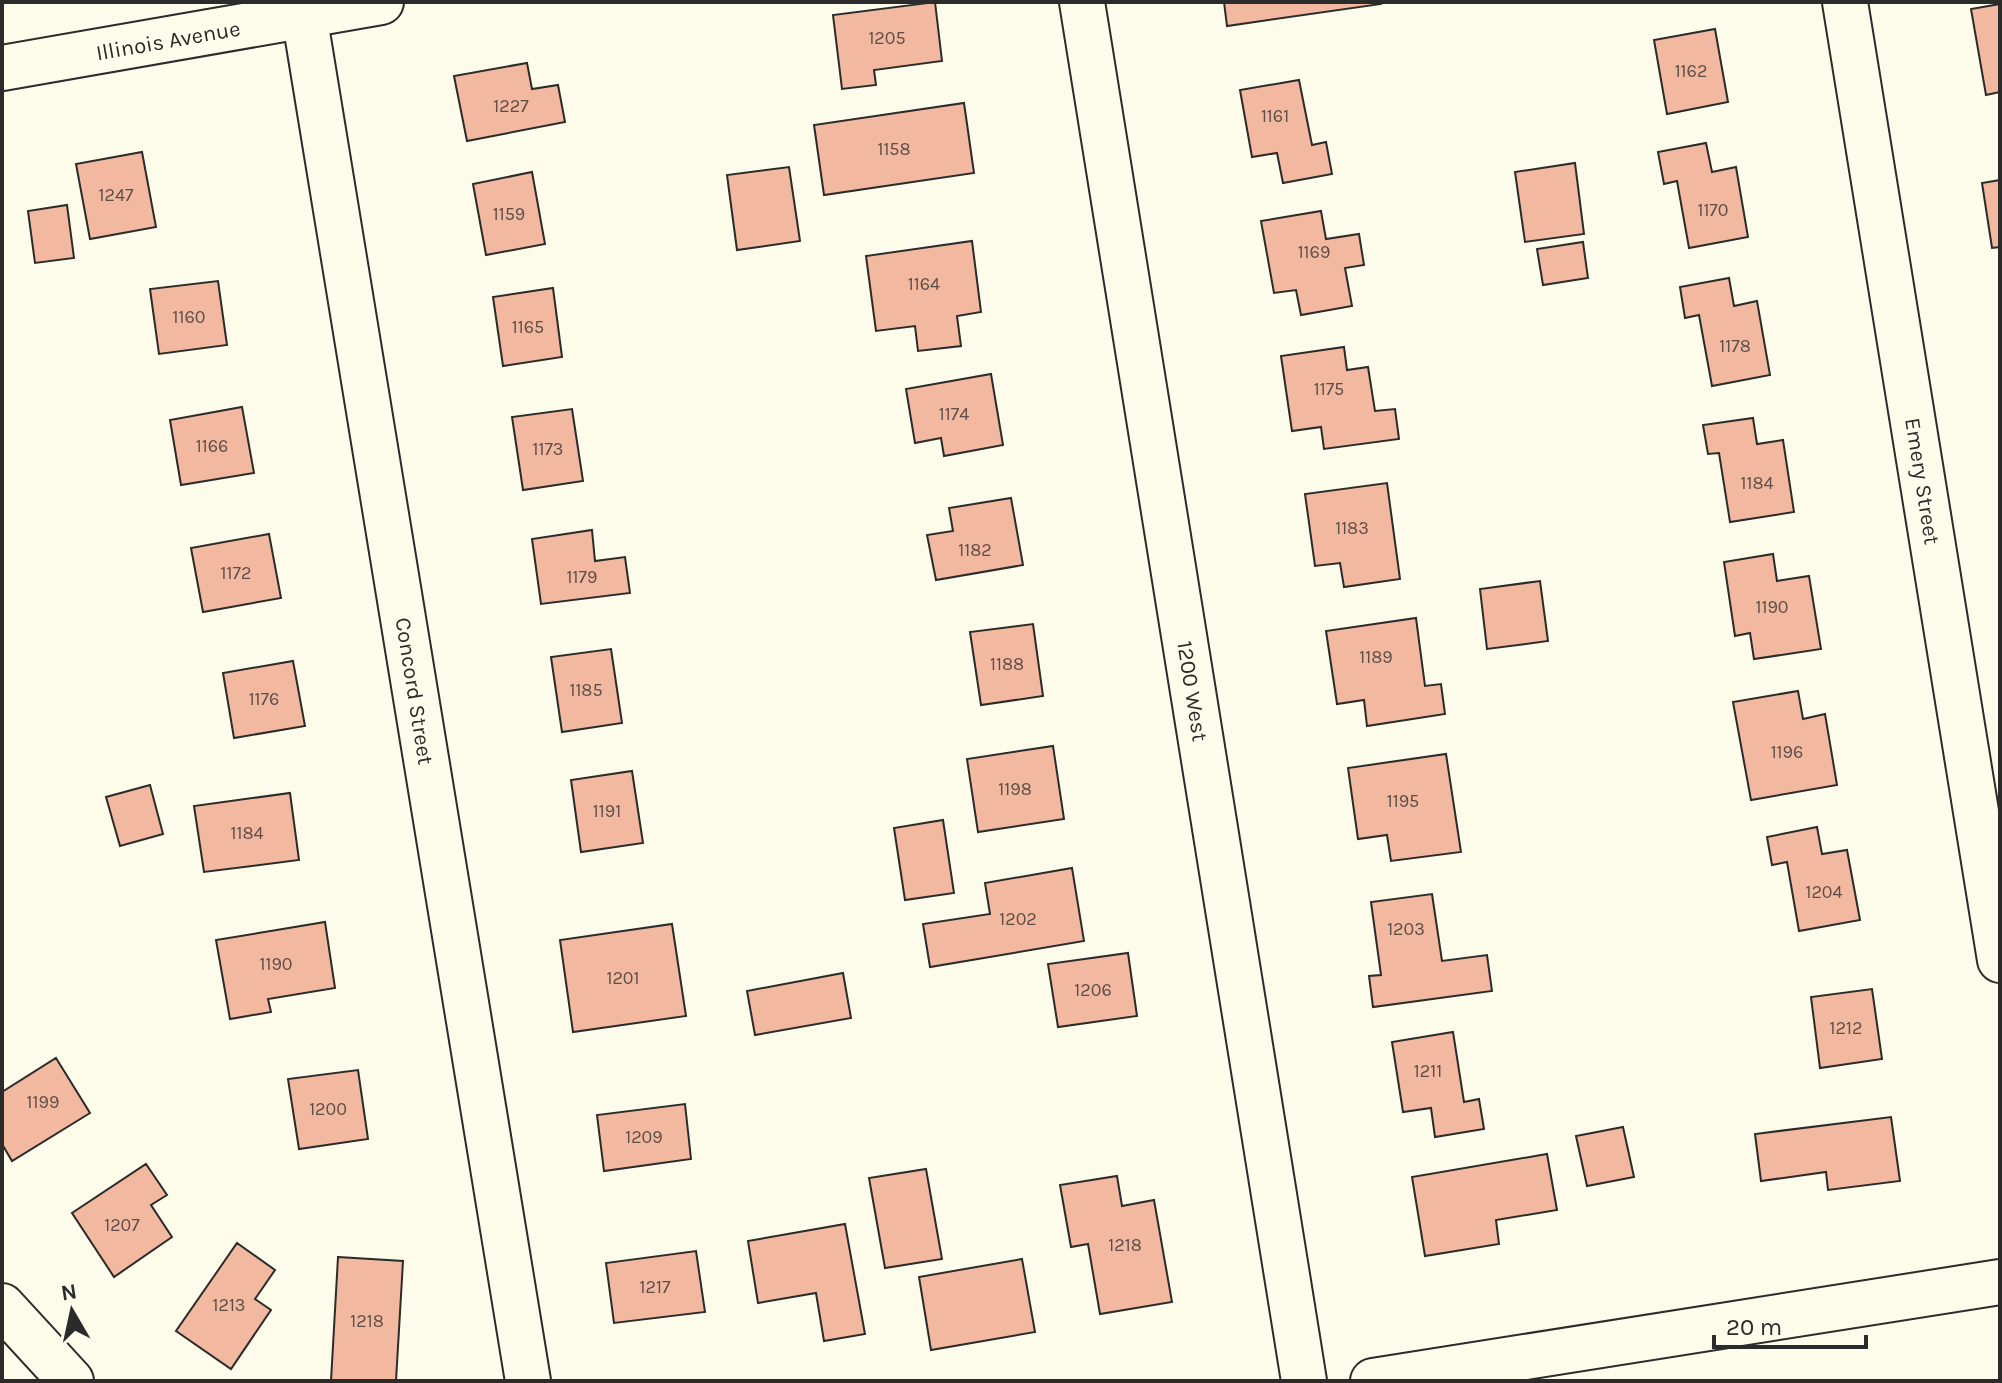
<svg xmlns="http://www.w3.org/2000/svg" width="2002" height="1383" viewBox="0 0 2002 1383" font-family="Karla,sans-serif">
<rect width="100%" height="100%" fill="#fdfbea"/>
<path fill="#f2b8a0" stroke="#2b2b2b" stroke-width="2" d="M935,2L942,61L874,70L876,85L842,89L833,15Z
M1224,2H1381V4L1227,26Z
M2000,4V92L1986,95L1971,9Z
M1715,29L1728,102L1667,114L1654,40Z
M527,63L532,89L558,85L565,122L467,141L454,76Z
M1299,80L1312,145L1326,142L1332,174L1283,183L1277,153L1252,157L1240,90Z
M964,103L974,173L824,195L814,125Z
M1706,143L1712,172L1736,167L1748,237L1689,248L1677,181L1664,184L1658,152Z
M142,152L156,227L90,239L76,164Z
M1575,163L1584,234L1525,242L1515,172Z
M789,167L800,241L737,250L727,175Z
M532,172L545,244L486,255L473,184Z
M2000,180V247L1992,248L1982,183Z
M67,205L74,258L35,263L28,211Z
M1321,211L1326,239L1359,234L1364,265L1345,268L1352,306L1301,315L1296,290L1274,293L1261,221Z
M972,241L981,312L957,316L961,346L918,351L915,326L876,331L866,256Z
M1583,242L1588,278L1543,285L1537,249Z
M1729,278L1734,306L1757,301L1770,375L1712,386L1699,315L1685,318L1680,287Z
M218,281L227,345L159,354L150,289Z
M553,288L562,357L503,366L493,297Z
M1344,347L1347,370L1368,367L1375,411L1395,409L1399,439L1324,449L1321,427L1292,431L1281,356Z
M991,374L1003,445L944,456L941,438L915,443L906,389Z
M242,407L254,473L181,485L170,420Z
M572,409L583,481L523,490L512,417Z
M1753,418L1757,444L1783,440L1794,512L1730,522L1719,453L1708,454L1703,425Z
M1387,483L1400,579L1344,587L1340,563L1315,566L1305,494Z
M1011,498L1023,565L936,580L927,535L953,531L949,508Z
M592,530L595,561L625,557L630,593L541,604L532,539Z
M269,534L281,598L203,612L191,548Z
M1773,554L1777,581L1809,576L1821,649L1754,659L1750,633L1735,636L1724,562Z
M1540,581L1548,641L1487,649L1480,589Z
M1416,618L1425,686L1441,684L1445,714L1367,726L1364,700L1337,704L1326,631Z
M1033,624L1043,696L981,705L970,632Z
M611,649L622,723L562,732L551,657Z
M293,661L305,726L234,738L223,673Z
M1798,691L1803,719L1825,714L1837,785L1751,800L1733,702Z
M1053,746L1064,819L978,832L967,759Z
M1446,754L1461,852L1391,861L1387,835L1358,839L1348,768Z
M632,771L643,843L581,852L571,780Z
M150,785L163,834L120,846L106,797Z
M290,793L299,860L204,872L194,806Z
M943,820L954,893L905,900L894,828Z
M1817,827L1822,854L1847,850L1860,920L1799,931L1787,862L1772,865L1767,837Z
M1072,868L1084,941L930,967L923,924L990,914L985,883Z
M1432,894L1442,961L1487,955L1492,991L1373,1007L1369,976L1381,975L1371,902Z
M325,922L335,988L268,999L271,1012L230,1019L216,940Z
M672,924L686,1016L573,1032L560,940Z
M1128,953L1137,1016L1058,1027L1048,964Z
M843,973L851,1018L755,1035L747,991Z
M1872,989L1882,1059L1820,1068L1811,997Z
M1453,1032L1464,1102L1479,1099L1484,1129L1435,1137L1431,1108L1403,1112L1392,1042Z
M56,1058L90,1113L12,1161L2,1144V1092Z
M358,1070L368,1139L299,1149L288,1079Z
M685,1104L691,1159L604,1171L597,1115Z
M1891,1117L1900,1181L1828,1190L1826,1172L1761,1181L1755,1134Z
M1623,1127L1634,1177L1587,1186L1576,1136Z
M1547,1154L1557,1210L1496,1220L1499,1244L1425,1256L1412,1177Z
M146,1164L167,1195L151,1205L172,1237L114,1277L72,1213Z
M926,1169L942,1259L885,1268L869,1178Z
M1117,1176L1122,1206L1154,1200L1172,1302L1100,1314L1088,1244L1071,1247L1060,1185Z
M845,1224L865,1334L824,1341L816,1293L758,1303L748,1241Z
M237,1243L275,1270L255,1299L271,1310L231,1369L176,1331Z
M696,1251L705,1312L614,1323L606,1263Z
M338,1257L403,1261L396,1381H331Z
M1022,1259L1035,1332L931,1350L919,1277Z"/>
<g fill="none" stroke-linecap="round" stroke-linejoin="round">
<defs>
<path id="minor" d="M302,2L528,1381
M1082,2L1304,1381
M1845,2L2000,960
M2,68L381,2
M2,1306L71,1381
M1373,1381L2000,1282"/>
</defs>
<use href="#minor" stroke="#2b2b2b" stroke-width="48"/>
<use href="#minor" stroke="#fdfbea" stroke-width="44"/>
</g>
<g text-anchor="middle" stroke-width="6" stroke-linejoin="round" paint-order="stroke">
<g font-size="18" fill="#5d4e48">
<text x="887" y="44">1205</text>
<text x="1691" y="77">1162</text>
<text x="511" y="112">1227</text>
<text x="1275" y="122">1161</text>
<text x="894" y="155">1158</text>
<text x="116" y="201">1247</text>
<text x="1713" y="216">1170</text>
<text x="509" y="220">1159</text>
<text x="1314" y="258">1169</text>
<text x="924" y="290">1164</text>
<text x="189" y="323">1160</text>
<text x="528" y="333">1165</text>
<text x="1735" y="352">1178</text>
<text x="1329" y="395">1175</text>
<text x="954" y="420">1174</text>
<text x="212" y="452">1166</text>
<text x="548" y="455">1173</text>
<text x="1757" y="489">1184</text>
<text x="1352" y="534">1183</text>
<text x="975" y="556">1182</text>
<text x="236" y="579">1172</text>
<text x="582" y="583">1179</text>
<text x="1772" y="613">1190</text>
<text x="1376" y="663">1189</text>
<text x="1007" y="670">1188</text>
<text x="586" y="696">1185</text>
<text x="264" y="705">1176</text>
<text x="1787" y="758">1196</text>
<text x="1015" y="795">1198</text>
<text x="1403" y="807">1195</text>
<text x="607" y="817">1191</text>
<text x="247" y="839">1184</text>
<text x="1824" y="898">1204</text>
<text x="1018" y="925">1202</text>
<text x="1406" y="935">1203</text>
<text x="276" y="970">1190</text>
<text x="623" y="984">1201</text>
<text x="1093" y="996">1206</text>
<text x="1846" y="1034">1212</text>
<text x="1428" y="1077">1211</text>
<text x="43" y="1108">1199</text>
<text x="328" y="1115">1200</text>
<text x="644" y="1143">1209</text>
<text x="122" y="1231">1207</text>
<text x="1125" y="1251">1218</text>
<text x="655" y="1293">1217</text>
<text x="229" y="1311">1213</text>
<text x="367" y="1327">1218</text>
</g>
<g font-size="22" fill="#2b2b2b" stroke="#fdfbea">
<text transform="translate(168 40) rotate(-10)" y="8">Illinois Avenue</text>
<text transform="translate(1923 481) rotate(81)" y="8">Emery Street</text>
<text transform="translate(415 691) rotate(81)" y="8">Concord Street</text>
<text transform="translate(1193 691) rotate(81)" y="8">1200 West</text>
</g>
</g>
<rect width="2002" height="1383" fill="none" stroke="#2b2b2b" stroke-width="8"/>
<g transform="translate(72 1311) rotate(351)" stroke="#fdfbea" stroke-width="6" paint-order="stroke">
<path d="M0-6L14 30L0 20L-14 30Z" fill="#2b2b2b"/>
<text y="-12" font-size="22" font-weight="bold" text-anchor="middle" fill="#2b2b2b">N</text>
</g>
<path d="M1714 1335v12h152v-12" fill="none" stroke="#2b2b2b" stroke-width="4"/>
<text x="1726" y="1335" font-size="24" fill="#2b2b2b" stroke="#fdfbea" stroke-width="6" paint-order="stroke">20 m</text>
</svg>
